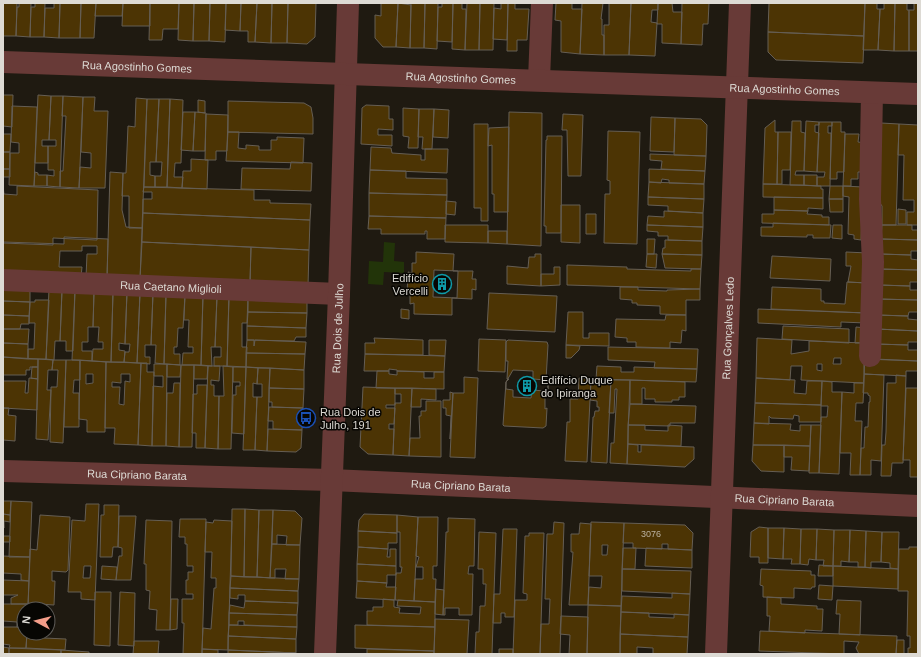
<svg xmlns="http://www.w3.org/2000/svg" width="921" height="657" viewBox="0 0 921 657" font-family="Helvetica,sans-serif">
<rect width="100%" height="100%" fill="#1f1a11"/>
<path fill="#223409" d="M384,242L395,243L394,261L404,262V273L384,272L383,285L368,284L369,261L383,262Z"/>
<path fill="#4c3404" stroke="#655e54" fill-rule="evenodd" d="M3,3H17L16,36H3Z
M19,3H31L30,37L16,36L17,7H19Z
M35,3H45L44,37H30L31,7H35Z
M54,3H60L59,38L44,37L45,8H54Z
M60,3H81L80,38H59Z
M81,3H96L94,38H80Z
M96,3H123L122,16H95Z
M123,3H150V26H122Z
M150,3H179L178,29H163L162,40H149Z
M179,3H194L193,41L178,40Z
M194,3H210L209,41H193Z
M210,3H226L225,42L209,41Z
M226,3H241L240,31L225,30Z
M241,3H257L255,42H248V31H240Z
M257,3H272L271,43L255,42Z
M272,3H288L287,43H271Z
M288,3H316L315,37L307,44L287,43Z
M376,3H398L396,47H383L375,38V15L381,16V3Z
M398,3L411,5L410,48L396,47Z
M411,3H425L424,48H410Z
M425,3H438L437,49L424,48Z
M442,3H453L452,42L437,41L438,7H442Z
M453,3H462V9H466L465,50L452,49Z
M467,3H480L479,50H465Z
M480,3H494L493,50H479Z
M498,3H508L507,40L493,39L494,8L501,9V3Z
M508,3H515V9H529L527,40H517V51H507Z
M556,3H572V9H582L580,54L561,52V21L555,20Z
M582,3H603L601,19H602V35H604V55L580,54Z
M609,3H631L629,55H604V25H609Z
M631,3H658V10H652L651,22L657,23L655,56L629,55Z
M658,3H672L673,12H682L681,44L662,43V24H657Z
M682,3H709L708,24H703L702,45L681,44Z
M769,3H865L864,36L768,32Z
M865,3H877V9H880L878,50H863Z
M884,3H895L894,51L878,50L880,9H884Z
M895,3H907V10H909V51H894Z
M914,3H918V51H909V10H914Z
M768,32L864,36L863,63L776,60L768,52Z
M3,95H13L12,127L3,126Z
M38,95L51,96L49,140H42V146H48V163H35Z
M51,96H63L60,187L47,186V175L54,176V170H48V146H56V140H49Z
M63,96L83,97L79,188L60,187V171H63L66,116H62Z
M83,97H95L94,111H108L105,188H79L80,167L91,168V153L81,152Z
M136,98L147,99L142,228H129V196H122L123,173H126L128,126L135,127Z
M147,99H159L156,162H150V175L155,176V187H144Z
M159,99H170L167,187H155V176H161L162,162H156Z
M170,99L183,100L181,163H175L174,177H183L182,188L167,187Z
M198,100L205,101V113L198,112Z
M228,101L304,103L311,107L313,118V134L228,132Z
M366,105L389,106V119H393V130L378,129V135H392V146L361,144L362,108Z
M12,106L37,107L34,186L9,185L10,153H19V143L11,142Z
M403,108L419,109L418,148H408L409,137L403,136Z
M419,109H434L432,149H422L423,137H418Z
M434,109L449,110L448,138L433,137Z
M183,112H195L193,151L181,150Z
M195,112L206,113L205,151H193Z
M509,112L542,113L541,246L507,244Z
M206,114L228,115L227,151H216V160H205Z
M563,114L583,115L581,176H568L567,130H562Z
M651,117L675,118L674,152L650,151Z
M675,118L701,119L707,125L706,156L674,155Z
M775,120V132H778L777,184H763L765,128Z
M792,121H801V132L805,133L804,171H796L795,175H804V185H790Z
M806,121L819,122V125H815V132L819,133L817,172L804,171Z
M819,122H832V126H828V133H831L830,186H817V177H824L825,172H817Z
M832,122H841V132H845L844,172H837V179H830Z
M881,123L899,124L896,225H882V206L876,197Z
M474,124H488V221H481V208H474Z
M899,124L918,125V225H907V212H914V200H903L904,155H898Z
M509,127L508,212H494V194H492V145L488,146L489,128Z
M608,131L640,132L637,244L604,243L605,194H610V181L607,180Z
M228,132H239L238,148L246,149V145L259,146V150H271V140H277V137L304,138L303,163L226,161Z
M778,132H791L790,170H782V184H777Z
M3,134H11L10,152H3Z
M845,134H859L858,142L865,143L864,172H858V179H851V186H843Z
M547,136H562L561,233H546V226H544L546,140H547Z
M371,147L391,148L392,153L421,155V160H425V149H448L447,173L370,170Z
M3,152H10V169H3Z
M650,154L706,156L705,171L661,169L662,161L650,160Z
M191,159L208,160L207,189L182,188L183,171H191Z
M291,162L312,163L311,191L241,189L242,168L290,169Z
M3,169H10V177H3Z
M649,169L705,171L704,184L669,183V180L662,179L661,183L649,182Z
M370,170L406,171V178L447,179V195L369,193Z
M35,172L38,173V175H47V186H34Z
M110,172L123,173L122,210L126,227L142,228L140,279L107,278Z
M804,175H817V186L804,185Z
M649,182L704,184V199L648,197Z
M763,184L821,186V189H823V198L763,197Z
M3,186L4,194L17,195V186L98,190L97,240L53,238V245L3,243Z
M830,186H843V199H829Z
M843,186L863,187L861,240L854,239V235L848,234L849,197L843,196Z
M144,187L254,190V200H270V203L311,204L310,220L143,213V199H152V192H143Z
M369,193L447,195L446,218L369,216Z
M648,197L704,199L703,213L668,211V206L648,205Z
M774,197L823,198V209L808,208V211L774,210Z
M829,199H843V212H830Z
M446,201L456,202L455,215L446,214Z
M561,205H580V243L561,242Z
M898,209L906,210V224H898Z
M774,210L808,211L807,214L822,215V217H829V225L762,223V214H774Z
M664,211L703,213V227L647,225L648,216L664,217Z
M143,213L310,220L309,250L142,242Z
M586,214H596V234H586Z
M369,216L446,218L445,239H427V231H425V234H381V229H368Z
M773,223L831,225L830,238H813V235H807V237L761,236V227H773Z
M445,225H488V243L445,242Z
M647,225L703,227L702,241L668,240V236H658V232L647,231Z
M833,225H842V239L832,238Z
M882,225H912V230H918V240L881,239Z
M488,231H507V244L488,243Z
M64,237L108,239L107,278L86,277L87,254H97V246H82V251H60L59,267H82L81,277L3,274V242L64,244Z
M647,239H655L654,254H647Z
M881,239L918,240V251H911V255L880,254Z
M665,240L702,241V255L662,254L663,248H665Z
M142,242L251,247L250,283L140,279Z
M251,247L309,250L308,286L250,283Z
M416,252L454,254L453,271H473L472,279H476V290L472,289V299L452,298V315L414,314V303L410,304V294H407L408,272L412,273V263H416Z
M846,252L868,253L867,283L848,282L851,266H846Z
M535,254H541V286L507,284V266L528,268L529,257H535Z
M647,254H657L656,268L646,267Z
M662,254L702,255L701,269L665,268Z
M880,254L911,255V259L918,260V270L879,269Z
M772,256L831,259L830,281L770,278Z
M567,265L627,267V269L691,271V269H701L700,289L567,285Z
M554,267H560V285L541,286V274H554Z
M879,269L918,270V282H910V286L879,285Z
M434,270L458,271L457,298L433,297Z
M847,282L867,283L866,313L771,309L772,287L821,289V301H824V303L845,304Z
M879,285L910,286V290H918V300L878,299Z
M3,287L30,288V302L3,301Z
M620,287H638V290L667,291V290L700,289V300H686V315L660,314V306L637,305V303H632V300L620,299Z
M49,289L62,290L60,341H55L54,360L46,359Z
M62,290H75L73,351H66V341H60Z
M75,290L94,291L93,327H88V342H82V351H92V361L72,360Z
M94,291L113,292L111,362L92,361L93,349H103V342H98L99,327H93Z
M113,292H127L125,344L119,343V350L125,351L124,362H111Z
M127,292L140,293L137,363L124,362L125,352H129L130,344H125Z
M140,293H153L151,345H145V357H150V364L137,363Z
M153,293L166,294L164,364L155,363L156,345H151Z
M489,293L557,296L555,332L487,329Z
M166,294L185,295L183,328H178L177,347H174V354H180V365L164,364Z
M185,295H203L201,365H182L183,353H193V347H188L189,320H184Z
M203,295L217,296L215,347H211L212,366L201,365Z
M217,296H229L227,366H214V357H221V347H215Z
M229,296L248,297L247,323H242V347H247L246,367L227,366Z
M248,297L307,299V313L248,312Z
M878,299L918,300V312H909L908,316L877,315Z
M35,300H49L46,359H28V349H34L35,323H29L30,302H35Z
M3,301L30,302L29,316L3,315Z
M401,309L409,310V319L401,318Z
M758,309L866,313V323L841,322V327L758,323Z
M248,312L307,313L306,328L247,326Z
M568,312H583V338H589V333H609V346L566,345Z
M3,315L29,316V324H21L20,329H3Z
M666,315H686V331L682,330L681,343L670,342V348L636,347V342H627V338L615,337L616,319L665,320Z
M877,315L908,316V319L918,320V331L877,329Z
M247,326L306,328V337H296L294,341L247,340Z
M783,326L849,329V343L782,339Z
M856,327L866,328L865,343H855Z
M3,329H29L28,344L3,343Z
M877,329L918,331V342H908V345L876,344Z
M374,338L423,340V355L365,354V343H375Z
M757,338L792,340L791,354L809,351V341L865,343L864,383L801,380L802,366H791L790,380L756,378ZM834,358H841V364H833ZM817,364H822V371L817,370Z
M479,339L506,340L505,372L478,371Z
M247,340H254V346L255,340L306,342L305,354L246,353Z
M429,340H446L445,356L429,355Z
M508,340L547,342L548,345L546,380L548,383V389L545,391V409L547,408L546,426L543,428L504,426L503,425L506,382L509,379H507L508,361H506V342Z
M3,343L28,344V359L3,357Z
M876,344L908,345V350H918V361L875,359Z
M566,345L580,346L579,350L571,358H566Z
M608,347L698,349L697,369L654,368L655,362L608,360Z
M246,353L305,354L304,370L246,367Z
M365,354L445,356L444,372L397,371V370L389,369V371H364Z
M3,357L38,359V367H30V370H26V375H3Z
M38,359L53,360L52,370H48L47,390H51L48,440L36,439Z
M864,359L918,361V371H906V376L864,374Z
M53,360H66L63,443L50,442L51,387H57L58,370H52Z
M66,360H80V380H74L73,393H79V427H64Z
M80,360L106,362L105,432H87V420L79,419ZM86,374H93V383L86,384Z
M106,362L141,363L138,445L114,444L115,428H105ZM121,374H130V382L125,381L124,405L119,404L120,387H112V382L121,383Z
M141,363H147V372H154L152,446L138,445Z
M154,364H167L166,446H152L153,386L163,387V376H154Z
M167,364L181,365L180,377H167Z
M181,365H194L192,447H179Z
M194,365L208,366L207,379H194Z
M208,366H220L219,381L211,380V385H214V396H219L218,449L205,448Z
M223,366L233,367L231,449H218L219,396H224Z
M597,366L621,367V372H634V367L697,369L696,382L596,379Z
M32,367H38V379L31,378Z
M233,367H246L244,434L232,433L233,395H236V386H240V382H233Z
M246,367L258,368L257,384L253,383V397H257L255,450H243Z
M258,368H270L267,451L255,450L257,397H262V384H257Z
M270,368L304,370V389L269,388Z
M513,370L533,371V379L546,380L548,383V389L545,391L532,390L531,398L513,397V390L506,389V382Z
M377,371H389V374L397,375V371L424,372V378H434V372H444V389L376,388Z
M864,374L884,375L881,461L871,460V475H860L861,448H864L865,427H868L869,402H870V396L868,395V393H863Z
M896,375L906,376L903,463H892L891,476H881L882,445H885L886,432L887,383H896Z
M464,377L478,378L475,458L450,457L453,393H464Z
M29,378L38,379L37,410L3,408V381H26L25,393H28Z
M579,378L591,379L587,462L565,461L567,422H570V399H578Z
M756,378L795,380L794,393L806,394L807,381H822L821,405L755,403Z
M591,379L611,380L607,463L591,462L593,417H594L595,411H599V407H597V401L590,400Z
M611,380H630L627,464L610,463L611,443H614L617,389H615L614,413H609Z
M630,380L685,382V397H679V400H672V402H655V399H645V388H642V404H630Z
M822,381L832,382V392H842L839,474L819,473L821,417H827L828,406H821Z
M174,383H180L179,447L166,446L167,393H173Z
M854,383H864L863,403H856L855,421H862L860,475H850L851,453H840L842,392L854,393Z
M197,385H207L205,448H196V433H192L193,394H197Z
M363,387L395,388V405H386V408H395L394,424H389V429H394L393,455L368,454L360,447Z
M269,388L304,389L303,408L272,407V402H269Z
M395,388H412L409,456L393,455L395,403H401V394H395Z
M412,388L436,389V400L421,399V407H411Z
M906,388H918V477H910V460H903Z
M450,392L453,393L450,439L451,416L446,415V408H443V400H450Z
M426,401H441V457L409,456L410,438H420L419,416H421V411H426Z
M755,403L821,405V422H799V416L794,415L793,419L771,418L769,416V424L754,423Z
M630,404L696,406L695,423H670V426L628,425Z
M269,407L303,408L302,430L273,429V421H268Z
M3,408H9L8,415L16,416L15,441L3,440Z
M754,423L791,424L790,430L800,431V425H811L810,446L753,445Z
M628,425H645V430L668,431V425L682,426L681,446L628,444Z
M811,425H821L819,473H809Z
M268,429L302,430L301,448L296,452L267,451Z
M628,444L638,445V452H641V445L694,447V459L685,467L627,464Z
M753,445H784V472L761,471L752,461Z
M784,445L810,446L809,471L791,470L792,457H784Z
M3,501H11L10,515L3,514Z
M11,501L32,502L30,557H9Z
M86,504H99L95,600L81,599V592H68L72,520L85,521ZM84,566H91L90,578H83Z
M104,505H119L118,547H113L112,557H100L101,515H104Z
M232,509H245L244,577L231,576Z
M245,509L259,510L257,577H244Z
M259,510H273L270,578L257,577Z
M273,510L295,511L302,518L300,545H286L287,536L277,535V544H272Z
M3,514L10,515V522L4,521V528Z
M364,514L397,515V533L358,531L359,520Z
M40,515L70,517L68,570L66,572L52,571V581H55L54,605L39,604L38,609H28L30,549L37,550Z
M397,515L418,517L414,601L395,600L396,573H401L402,567H400V532H397Z
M119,516H136L131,580H116L119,556H122V548L118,547Z
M418,517H438L437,566H433V579H436L435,602L414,601L415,579H423V567H416L419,557L416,556Z
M448,518L475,519L474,566H469L468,574H473L472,615H459V608H445V615H443L446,532H448Z
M180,519H206L202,654H183L184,623H182V599H193V594H186V580H188V572H193V566H187V544H185V537H179Z
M146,520L172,521L170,630H156L157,610L149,609L150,591L146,590V564H144Z
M214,520L232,521L228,650L202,649L203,628L211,629L214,588H216V578H211L212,552H205L206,522L213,523Z
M554,522L564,523L560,654H540L541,624H549L550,599H545L547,534H553Z
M591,522L624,523L621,606L588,605L589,587L601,588L602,576H589ZM602,545H608L607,555H602Z
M580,523L591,524L588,605H569L573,552H571V534H579Z
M624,523L685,525L693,533L692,550L668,549V544H662V549L633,548V543H623Z
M759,527L768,528V563H759V557H750L751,532Z
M768,528H784L783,559L768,558Z
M784,528L801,529L800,564H791L792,559H783Z
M503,529H517L514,617H505V613H501V623H493L494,594H500Z
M801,529H817L816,560L809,559L808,565L800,564Z
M817,529L834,530L833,566H823L824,560H816Z
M834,530H850L849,562L841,561V566H833Z
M850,530L866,531L865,567H858V562H849Z
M358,531L397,533V543H388V549L358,547Z
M866,531L882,532L881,562H871V568L865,567Z
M479,532L496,533L492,654H475L476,632H479L480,606H485L486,584H483V569H478Z
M882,532H899L898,569L890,568V563L881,562Z
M529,533H544L540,654H513L515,600H527V594L523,593L525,536H529Z
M3,536H10V542H3Z
M272,544L300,545L299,579H285L286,569H275V578H270Z
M358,547L388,549L387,557H390V549H396V566L357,564Z
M909,547H918V654H908V648H910V636H907L908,591H898L899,549H909Z
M623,548H636L635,569H622Z
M646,548L692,550V568L645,566Z
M3,556L30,557L29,581L21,580V574L3,573Z
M357,564L396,566V575H387V583L357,581Z
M819,565L833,566V576H818Z
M102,566L117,567L116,580L101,579Z
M833,566L898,569V589L833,586Z
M622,569L691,571L690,594L622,591Z
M761,569L811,571V575H815V587H812L811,589L794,588V598L763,597V586L760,585Z
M231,576L299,579L298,591L230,588Z
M3,580L29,581L28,604H11V598L18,595H3Z
M357,581L387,583L386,587H396L395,600L356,598Z
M819,585L833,586L832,600L818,599Z
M230,588L298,591V603L245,601V595H238V599L230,598Z
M436,589L444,590L443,615L435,614Z
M95,592H111L110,646L94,645Z
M120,592L135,593L134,646L118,645Z
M672,593L690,594L689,615L621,612L622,596L672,598Z
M767,597L781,598V604L817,606V609H823L822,631L805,630V633L769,631L770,616H767Z
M171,599H178L177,629L170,630Z
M383,599L394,600V607L400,608L399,613L420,614L421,607L397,606L398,600L435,602V627L367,625V611H373V607H383Z
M837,600L861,601L860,635L839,634L840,614H836Z
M245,601L298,603L297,615L229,613L230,605L244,608Z
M3,604H28V609H24V627H17V622L3,621Z
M588,605L621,606L620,654H587Z
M621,612L649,613V617L674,618V614L689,615L688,637L620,634Z
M229,613L297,615V627L244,625V621H238V625H229Z
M561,616L588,617L587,654H569L570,635L560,634Z
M435,619L469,620L467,654H434Z
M229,625L297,627L296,639L228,636Z
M355,625L435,627L434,651L355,648Z
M3,627H24V633H27L26,648H9L10,645L3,644Z
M760,631L897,636L896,654H859L856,648L859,642L844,641V654L759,651Z
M27,633H42L44,638L66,639L65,650L26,648Z
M620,634L688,637L687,654H653V648L637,647V654H620Z
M228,636L296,639V653L228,650Z
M897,640H904V654H896Z
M134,641H159L158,654H133Z
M3,647L9,648V654H3Z
M9,648L61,650V654H9Z
M202,649L218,650V654H202Z
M367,649L434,651V654H367Z
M499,649H513V654H499Z
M61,650L89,652V654H61Z
M228,650L296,653L228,654Z"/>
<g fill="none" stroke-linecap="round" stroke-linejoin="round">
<g stroke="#683a37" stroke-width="22">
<path d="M539,80L542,3"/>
<path id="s1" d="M3,280L339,294"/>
<path d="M870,356L873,262L870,199L872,93"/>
<path id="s2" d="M3,471L331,480L918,506"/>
<path id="s3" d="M325,654L339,294L348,3"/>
<path id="s4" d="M716,654L740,3"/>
</g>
<path stroke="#683a37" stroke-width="22" id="s5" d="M3,62L918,94"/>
</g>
<defs>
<symbol id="building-ring" viewBox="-11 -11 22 22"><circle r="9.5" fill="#070603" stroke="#0f9aa8" stroke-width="1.5"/><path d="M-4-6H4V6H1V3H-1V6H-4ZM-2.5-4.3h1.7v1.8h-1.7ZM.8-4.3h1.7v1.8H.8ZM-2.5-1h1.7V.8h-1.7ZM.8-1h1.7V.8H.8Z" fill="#0f9aa8"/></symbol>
<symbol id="bus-ring" viewBox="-11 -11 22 22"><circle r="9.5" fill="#070603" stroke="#1a4fb4" stroke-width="1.5"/><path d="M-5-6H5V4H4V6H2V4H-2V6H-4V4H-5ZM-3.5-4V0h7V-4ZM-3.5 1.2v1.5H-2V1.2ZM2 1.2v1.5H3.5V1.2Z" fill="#1a4fb4"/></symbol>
</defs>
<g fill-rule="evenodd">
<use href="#building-ring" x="431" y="273" width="22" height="22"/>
<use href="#building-ring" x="516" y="375" width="22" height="22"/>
<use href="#bus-ring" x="295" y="407" width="22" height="22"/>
</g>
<g text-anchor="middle" stroke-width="3" stroke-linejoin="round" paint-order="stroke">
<g font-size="9" fill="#b9b0a0">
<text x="651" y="537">3076</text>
</g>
<g font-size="11" fill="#dddad4" stroke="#070603">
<text dy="4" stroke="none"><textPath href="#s5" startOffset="134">Rua Agostinho Gomes</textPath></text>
<text dy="4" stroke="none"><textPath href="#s5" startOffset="458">Rua Agostinho Gomes</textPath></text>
<text dy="4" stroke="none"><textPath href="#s5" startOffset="782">Rua Agostinho Gomes</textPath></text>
<text dy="4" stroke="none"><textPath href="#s1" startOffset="168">Rua Caetano Miglioli</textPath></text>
<text dy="4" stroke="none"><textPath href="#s3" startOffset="326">Rua Dois de Julho</textPath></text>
<text dy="4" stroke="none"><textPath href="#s4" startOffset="326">Rua Gonçalves Ledo</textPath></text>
<text dy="4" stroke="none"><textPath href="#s2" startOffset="134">Rua Cipriano Barata</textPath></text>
<text dy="4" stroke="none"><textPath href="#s2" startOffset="458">Rua Cipriano Barata</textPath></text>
<text dy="4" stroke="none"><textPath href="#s2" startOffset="782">Rua Cipriano Barata</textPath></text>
</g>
<g font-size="11" fill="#dddad4" stroke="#070603" text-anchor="start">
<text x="428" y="282" text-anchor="end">Edifício<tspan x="428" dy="13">Vercelli</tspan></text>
<text x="541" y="384">Edifício Duque<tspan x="541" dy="13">do Ipiranga</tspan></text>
<text x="320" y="416">Rua Dois de<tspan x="320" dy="13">Julho, 191</tspan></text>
</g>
</g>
<rect width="921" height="657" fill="none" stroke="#dddad4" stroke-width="8"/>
<g transform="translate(36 621) rotate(277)"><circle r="19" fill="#070603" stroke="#5d5b57"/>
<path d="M0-3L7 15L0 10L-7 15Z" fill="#f49e8a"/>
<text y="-6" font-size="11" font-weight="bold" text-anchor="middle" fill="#dddad4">N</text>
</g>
</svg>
